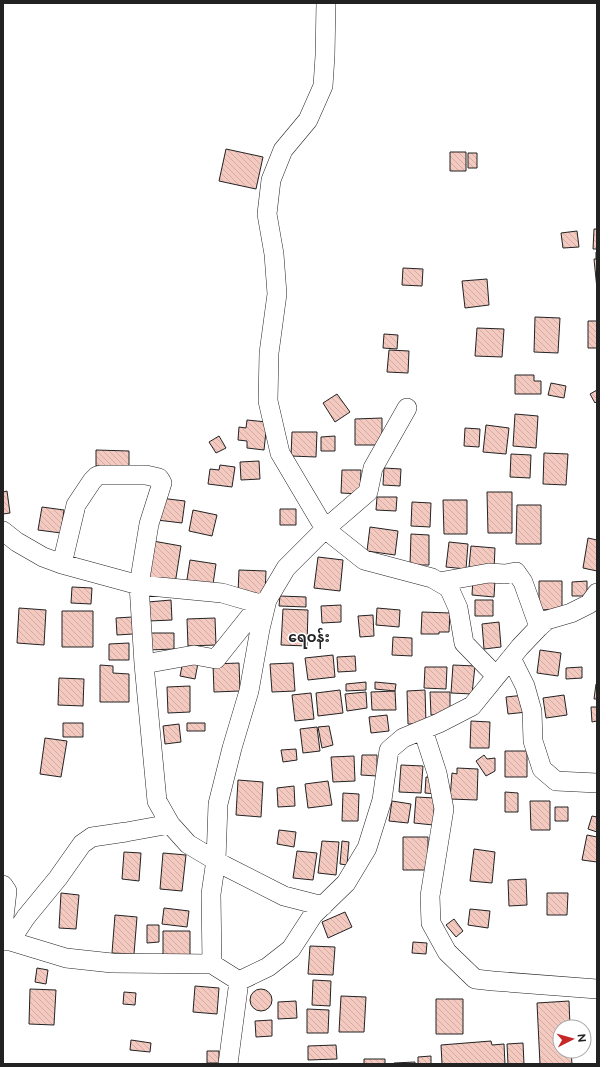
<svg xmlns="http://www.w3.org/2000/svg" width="600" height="1067" viewBox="0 0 600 1067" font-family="Raleway,'Noto Sans Myanmar',sans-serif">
<defs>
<pattern id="building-back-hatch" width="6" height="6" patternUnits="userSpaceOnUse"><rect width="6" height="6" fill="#f3c9c0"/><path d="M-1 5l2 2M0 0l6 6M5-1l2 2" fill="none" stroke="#d0aca5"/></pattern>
</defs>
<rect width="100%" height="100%" fill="#fff"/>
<path fill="url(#building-back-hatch)" stroke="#222" d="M226,149L263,157L256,189L219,181Z
M450,152H466V171H450Z
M468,153H477V168H468Z
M594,229H597V249H593Z
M577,231L579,247L563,248L561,233Z
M596,252H597V289L594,259H596Z
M403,268L423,269L422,286L402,285Z
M487,279L489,305L465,308L462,281Z
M535,317L560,318L558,353L534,352Z
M588,321H597V348H588Z
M477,328L504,329L502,357L475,356Z
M384,334L398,335L397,349L383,348Z
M389,350L409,351L408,373L387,372Z
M515,375H534V381H541V394H515Z
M551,383L566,386L564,398L548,395Z
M597,390V401L595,403L590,394Z
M337,394L350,412L335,422L323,403Z
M515,414L538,416L536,448L513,446Z
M382,418V445H355V419Z
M247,420L267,422L264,450L247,448V441L238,440L239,427L246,428Z
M486,425L509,428L506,454L483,452Z
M465,428L480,429L479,447L464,446Z
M292,432H317L316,457L291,456Z
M219,436L226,448L216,453L209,442Z
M335,436V451H321V437Z
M96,450L129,451V467L96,466Z
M544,453L568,454L566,485L543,484Z
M511,454L531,455L530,478L510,477Z
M259,461L260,479L241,480L240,462Z
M220,465L235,467L232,487L208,484L210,469L219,470Z
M384,468L401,469L400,486L383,485Z
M342,470H361L360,494L341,493Z
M7,491L10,513L3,514V492Z
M487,492H512V533H488Z
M377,497H397L396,511L376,510Z
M160,498L185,501L182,523L157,520Z
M443,500H467V534H444Z
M412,502L431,503L430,527L411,526Z
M517,505H541V544H516Z
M42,507L64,510L61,533L38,530Z
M280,509H296V525H280Z
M193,510L217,515L212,536L189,531Z
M370,527L398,531L395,555L367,551Z
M411,534L429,535V565H410Z
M588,538L597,540V571L583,568Z
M153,541L181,546L175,584L147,580Z
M449,542L468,544L466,569L446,567Z
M471,546L495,548L494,570L469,567Z
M318,557L343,560L340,591L314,588Z
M190,560L216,564L212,591L186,586Z
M239,570L266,571L265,595L238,593Z
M473,578L495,580L494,597L472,595Z
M539,581H562V609L539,610Z
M587,581V596H572V582Z
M72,587L92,588L91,604L71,603Z
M280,596L306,597V607L279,606Z
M171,600L172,620L149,621L148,602Z
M475,600H493V616H475Z
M341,605V622L322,623L321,606Z
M19,608L46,610L44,645L17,643Z
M377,608L400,610L399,627L376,625Z
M283,609L308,610L307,646L281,645Z
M62,611H93V647H62Z
M422,612L450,613L449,632H439V634H421Z
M373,615L374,636L360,637L358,616Z
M132,617L133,634L117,635L116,618Z
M215,618L216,645L188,646L187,619Z
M499,622L501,647L484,649L482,624Z
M148,633H174V649L148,650Z
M393,637L412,638V656L392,655Z
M129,643V660H109V644Z
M540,650L561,653L558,676L537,673Z
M333,655L335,677L308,680L305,658Z
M355,656L356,671L338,672L337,657Z
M183,661L198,663L195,679L180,676Z
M239,663L240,691L214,692L213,664Z
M293,663L295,691L272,692L270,664Z
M100,665L113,666V673L129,674V702H100Z
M453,665L475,666L472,694L451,693Z
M425,667H447L446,689L424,688Z
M582,667V678L566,679V668Z
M59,678L84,679L83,706L58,705Z
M366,682V690L346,691V684Z
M375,682L396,684L395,691L375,689Z
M596,684H597V699H594Z
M190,686V712L168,713L167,687Z
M340,690L343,713L318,716L316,693Z
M425,690L426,724H408L407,691Z
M395,691L396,710H372L371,692Z
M366,692L367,708L347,711L345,694Z
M430,692H450V714L431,715Z
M311,693L314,719L295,721L292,695Z
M525,695L527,712L508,714L506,697Z
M564,695L567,715L546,718L543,698Z
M591,707H597V721L592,722Z
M387,715L389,731L371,733L369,717Z
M471,721L490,722L489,748H470Z
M63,723H83V737H63Z
M187,723H205V731H187Z
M179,724L181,742L165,744L163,726Z
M329,726L333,745L322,748L318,727Z
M317,727L320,751L303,753L300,729Z
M45,738L67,741L61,777L40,774Z
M296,749L297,760L283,762L281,750Z
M505,751H527V777H505Z
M362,755H377V776L361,775Z
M484,755L487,759L495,758V771L486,776L476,761Z
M354,756L355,781L333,782L331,757Z
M401,765L423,766L421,793L399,792Z
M457,768L478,769L477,800L450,799L452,773L457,774Z
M426,777L437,778L436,794L425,793Z
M238,780L263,782L261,817L236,815Z
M328,781L332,805L308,808L305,784Z
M294,786L295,806L278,807L277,788Z
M505,792L518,793V812H505Z
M343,793L359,794L358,821H342Z
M416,797L435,798L433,825L414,823Z
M392,801L411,804L408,823L389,821Z
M530,801H550V830H531Z
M555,807H568V821H555Z
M592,816L597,817V832L588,829Z
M279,830L296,832L294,847L277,844Z
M587,835L597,837V862L582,860Z
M403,837H428V870H403Z
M322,841L339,842L336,875L318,873Z
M342,841L349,842L347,865L340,864Z
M474,849L495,852L492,883L470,881Z
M297,851L317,853L313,880L293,878Z
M124,852L141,853L139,881L122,879Z
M163,853L186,855L182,891L160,889Z
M526,879L527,905L509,906L508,880Z
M61,893L79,895L76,929L59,928Z
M547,893H568L567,915H547Z
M164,908L189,911L187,927L162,924Z
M470,909L490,911L488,928L468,925Z
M345,912L352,927L328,938L322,922Z
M115,915L137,917L134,954L112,953Z
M454,919L463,931L456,937L446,925Z
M147,925H159V942L147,943Z
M163,931H190V961H163Z
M413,942L427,943L426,954L412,953Z
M310,946L335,947L333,975L308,974Z
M37,968L48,970L46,984L35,982Z
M313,980L331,981L330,1006L312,1005Z
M195,986L219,988L217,1014L193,1012Z
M250 1000a11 11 0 1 1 22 0a11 11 0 1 1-22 0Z
M30,989L56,990L54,1025L29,1024Z
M124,992L136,993L135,1005L123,1004Z
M341,996L366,997L364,1032H339Z
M436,999H463V1034H436Z
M296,1001L297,1018L278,1019V1002Z
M569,1001L570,1027H560V1051H571L572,1064H540L537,1003Z
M307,1009L329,1010L328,1033H307Z
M272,1020V1036L256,1037L255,1021Z
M131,1040L151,1043L150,1052L130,1050Z
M491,1041L492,1045L504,1044L505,1064H442L441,1045Z
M523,1043L524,1064H508L507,1044Z
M336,1045L337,1059L308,1060V1046Z
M207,1051H219V1063H207Z
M431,1056V1064H418V1057Z
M364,1059H385V1064H364Z
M415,1062V1064H394V1063Z"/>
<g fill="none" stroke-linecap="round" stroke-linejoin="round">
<defs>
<path id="minor" d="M326,3L325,56L323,86L308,120L283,150L271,180L267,214L274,254L277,294L269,353L268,401L280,453L325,529L364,560L432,578L449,588L458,608L464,643L496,676
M3,531L17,542L43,557L62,564L139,585L222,593L260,604L267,600
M62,564L76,505L92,481L97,476L101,475H146L159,478L162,483L149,524L139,585L144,664L157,801L170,824L188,844L225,866L284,896L323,906
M439,582L489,573L505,574L516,572L523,582L539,627
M511,658L525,686L532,711L533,741L542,769L556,781L597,783
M144,664L194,655L216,659L260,604
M423,730L437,773L444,809L430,896L431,923L447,952L475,979L493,981L597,989
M3,885L7,891L3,926
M3,941H10L66,958L112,963L212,964
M10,941L26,917L58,878L82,844L92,837L126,832L170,824
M239,981L268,967L291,949L313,915L346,883L367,848L382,800L389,750L403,738L439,723L472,706L520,647L539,627L547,620L571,613L589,604L597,593
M228,1064L239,981L212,964L211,894L216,860L218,804L232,748L249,691L260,629L267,600L286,568L325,529L368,492L373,468L407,408"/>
</defs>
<use href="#minor" stroke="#222" stroke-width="20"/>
<use href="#minor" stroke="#fff" stroke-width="19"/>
</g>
<g text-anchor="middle" stroke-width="3" stroke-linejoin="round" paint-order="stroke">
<g font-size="14" font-weight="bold" fill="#222" stroke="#fff">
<text x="309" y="642">ရေဝန်း</text>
</g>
</g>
<rect width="600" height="1067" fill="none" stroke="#222222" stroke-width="8"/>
<g transform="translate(572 1039) rotate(84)"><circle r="19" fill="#ffffff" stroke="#a7a7a7"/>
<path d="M0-3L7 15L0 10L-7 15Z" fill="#c62828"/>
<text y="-6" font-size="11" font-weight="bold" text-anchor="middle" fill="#222222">N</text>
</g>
</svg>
